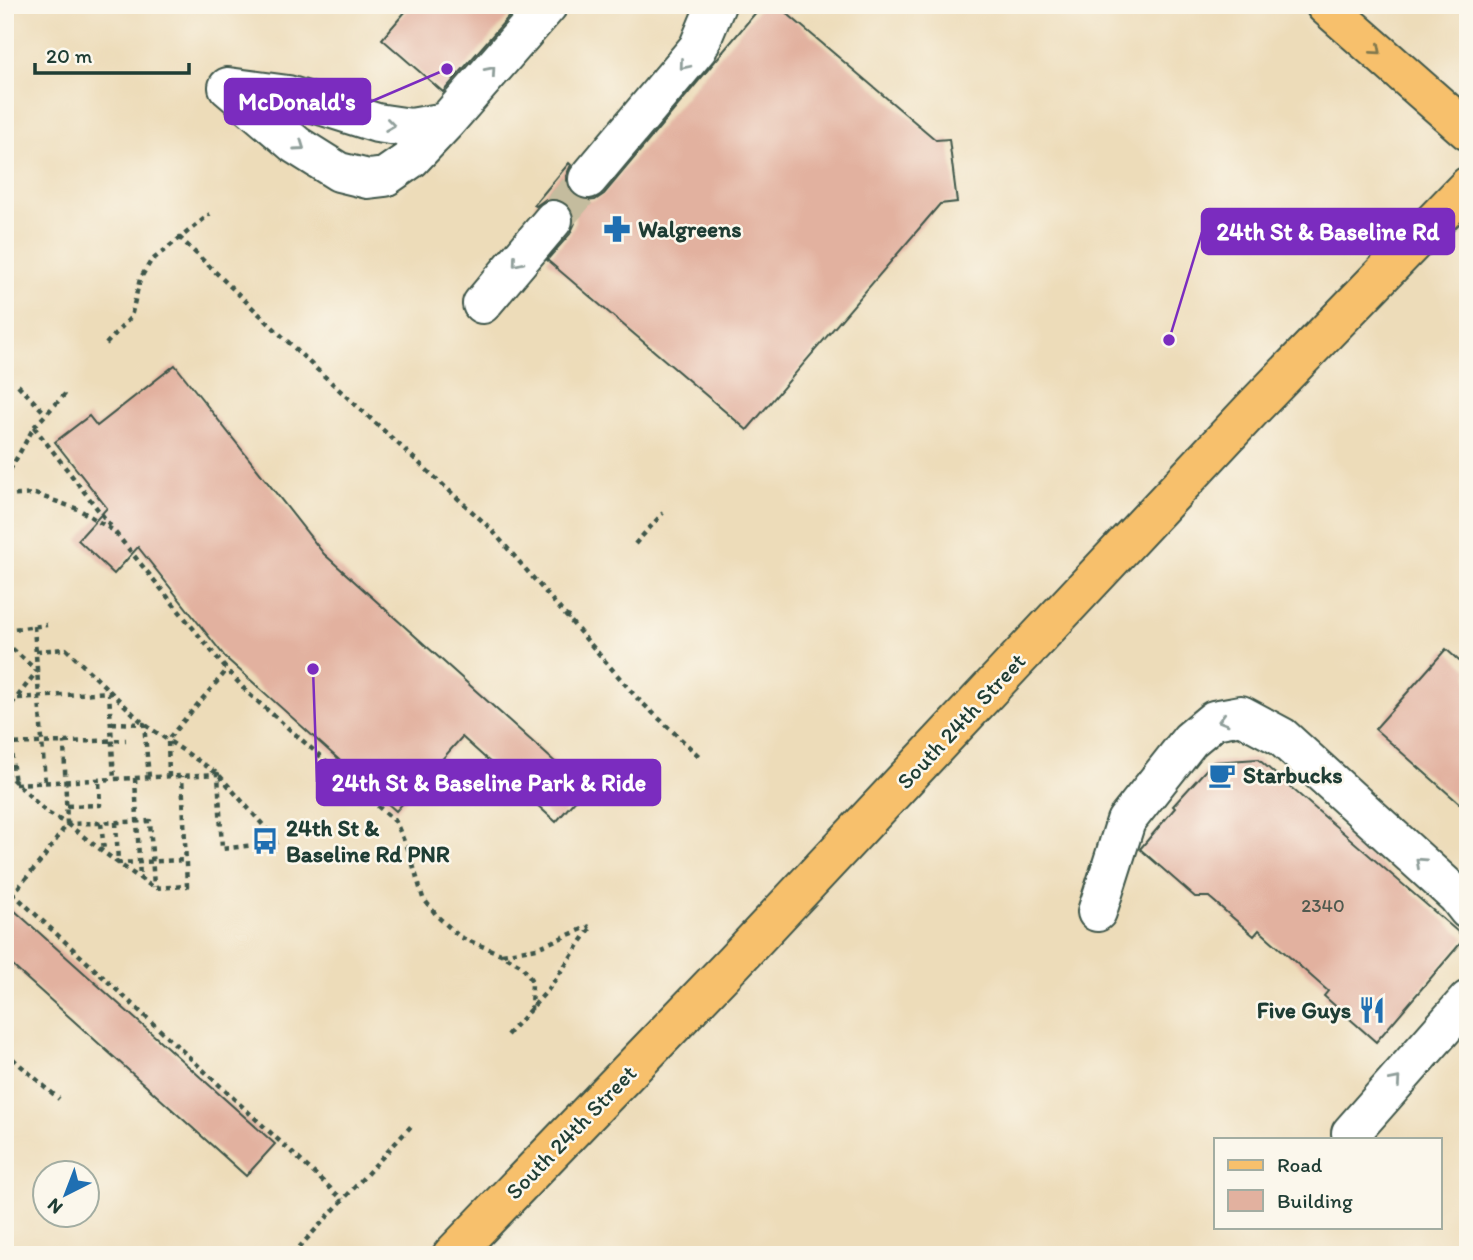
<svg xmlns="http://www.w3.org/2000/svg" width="1473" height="1260" viewBox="0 0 1473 1260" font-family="Itim,sans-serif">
<rect width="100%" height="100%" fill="#fbf7ec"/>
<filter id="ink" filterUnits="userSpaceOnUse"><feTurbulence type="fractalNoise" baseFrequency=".0143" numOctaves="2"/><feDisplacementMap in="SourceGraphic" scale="14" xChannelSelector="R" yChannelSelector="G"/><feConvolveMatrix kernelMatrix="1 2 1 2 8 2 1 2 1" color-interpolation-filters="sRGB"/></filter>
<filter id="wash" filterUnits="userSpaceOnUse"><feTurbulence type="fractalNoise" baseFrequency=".00686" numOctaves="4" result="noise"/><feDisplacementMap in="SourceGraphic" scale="28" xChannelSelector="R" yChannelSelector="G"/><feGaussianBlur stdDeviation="1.57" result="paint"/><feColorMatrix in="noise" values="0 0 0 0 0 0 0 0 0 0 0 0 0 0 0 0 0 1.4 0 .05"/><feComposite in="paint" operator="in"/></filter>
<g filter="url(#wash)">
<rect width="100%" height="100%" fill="#eddcb9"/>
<g id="blocks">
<path fill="#e2b19f" d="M411,5H519L443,92L382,39Z
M762,5H777L936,140L949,139L957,202L940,204L747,430L547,260L570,234L575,223L574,213L568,204L558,199H546L536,206L534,205L569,163L571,165L566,176L567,186L573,195L585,201L595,200L604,194Z
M175,365L324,554L585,789L556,822L462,737L396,811L226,658L138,547L114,574L78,540L107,508L55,442L89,416L97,426Z
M1446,649L1468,669V811L1375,729Z
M1258,759L1465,938L1376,1042L1324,996L1328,991L1259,930L1254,936L1209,897H1195L1140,849L1175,808L1173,806L1213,762Z
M5,902L275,1144L246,1176L5,959Z"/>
</g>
</g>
<g filter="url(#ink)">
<use href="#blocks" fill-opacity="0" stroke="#3e5548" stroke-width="2"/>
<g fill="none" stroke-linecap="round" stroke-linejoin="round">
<path stroke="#c4bc9e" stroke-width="38" stroke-dasharray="38 19" stroke-linecap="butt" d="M553,220L588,179"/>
<defs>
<path id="minor" d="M228,87L296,145L339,172L368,179L385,177L411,159L446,122L548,5
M228,87L288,95L377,123L411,128L446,122
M588,179L698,48L716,5
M482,304L553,220
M1097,912L1126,821L1190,740L1214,720L1241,715L1282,737L1457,896L1468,910
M1351,1133L1468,1000"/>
<path id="major" d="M1325,5L1468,131
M452,1255L734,962L1255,406L1468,186"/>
</defs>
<use href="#minor" stroke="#3e5548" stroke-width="42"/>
<use href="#major" stroke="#3e5548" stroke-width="42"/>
<path stroke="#3e5548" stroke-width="4.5" stroke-dasharray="5 5" stroke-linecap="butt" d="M179,237L310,363L490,528L637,698L701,758
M106,344L131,317L140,279L151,261L210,214
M18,385L45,413
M34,427L113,529
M5,479L34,427L67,392
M5,496L35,494L78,509L114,531L227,670L249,694L396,822L411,858L423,898L438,917L460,937L501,954L522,966L532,981L531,1011
M635,544L663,513
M567,619L570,612
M34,626L45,783
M5,630L47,625
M5,642L37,671L5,713
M36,651L66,649L144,724L218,774L278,842
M18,698L109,692L114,780
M112,723L144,724L149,777
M5,744L126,740
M10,744L15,783
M5,772L46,812L67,824L150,821L154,887
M169,777L168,739L227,670
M135,778L140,879
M15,784L218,774L222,849L278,842
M67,806L100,805L99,780
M116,822L118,863L186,860
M101,823L104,850
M67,824L118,863L154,888L187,886L182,776
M5,886L343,1200
M5,903L44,857L67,824L64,742
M502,954L537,948L590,926
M507,1035L548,990L592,926
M5,1052L59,1099
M292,1255L414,1123"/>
<use href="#minor" stroke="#fff" stroke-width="38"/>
<use href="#major" stroke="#f7c06c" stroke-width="38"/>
</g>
<defs><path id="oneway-chevron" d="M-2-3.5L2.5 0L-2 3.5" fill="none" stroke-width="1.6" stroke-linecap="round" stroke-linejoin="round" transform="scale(1.75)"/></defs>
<use stroke="#80784d" href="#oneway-chevron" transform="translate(1377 50) rotate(41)"/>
<g stroke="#8f9e9a">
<use href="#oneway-chevron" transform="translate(684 65) rotate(130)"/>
<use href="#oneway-chevron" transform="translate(491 71) rotate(-49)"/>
<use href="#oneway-chevron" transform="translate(390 125) rotate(8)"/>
<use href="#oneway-chevron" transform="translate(300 146) rotate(35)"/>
<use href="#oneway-chevron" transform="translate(517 262) rotate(130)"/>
<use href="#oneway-chevron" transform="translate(1223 720) rotate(164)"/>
<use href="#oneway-chevron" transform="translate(1420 862) rotate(-138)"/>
<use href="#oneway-chevron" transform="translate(1396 1081) rotate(-49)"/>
</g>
</g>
<defs>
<symbol id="pharmacy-bare" viewBox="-9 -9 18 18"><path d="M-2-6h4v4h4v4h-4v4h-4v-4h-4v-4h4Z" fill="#1f6fb2" stroke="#fbf7ec" stroke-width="2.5" paint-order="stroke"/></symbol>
<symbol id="cafe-bare" viewBox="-9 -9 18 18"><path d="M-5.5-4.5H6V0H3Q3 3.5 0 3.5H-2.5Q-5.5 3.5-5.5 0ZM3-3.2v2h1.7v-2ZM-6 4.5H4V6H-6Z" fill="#1f6fb2" stroke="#fbf7ec" stroke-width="2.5" paint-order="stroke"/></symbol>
<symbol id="bus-bare" viewBox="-9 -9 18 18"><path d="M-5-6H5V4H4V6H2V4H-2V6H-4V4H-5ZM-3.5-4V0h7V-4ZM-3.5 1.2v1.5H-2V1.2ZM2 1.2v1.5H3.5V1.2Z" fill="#1f6fb2" stroke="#fbf7ec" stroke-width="2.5" paint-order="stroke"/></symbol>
<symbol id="restaurant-bare" viewBox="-9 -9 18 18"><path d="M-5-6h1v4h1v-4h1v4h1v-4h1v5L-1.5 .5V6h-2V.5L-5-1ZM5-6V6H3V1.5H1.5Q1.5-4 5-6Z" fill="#1f6fb2" stroke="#fbf7ec" stroke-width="2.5" paint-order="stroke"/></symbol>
</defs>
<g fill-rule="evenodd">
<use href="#pharmacy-bare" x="598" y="210" width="38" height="38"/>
<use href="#cafe-bare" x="1203" y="756" width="38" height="38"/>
<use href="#bus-bare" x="246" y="822" width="38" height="38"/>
<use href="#restaurant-bare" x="1353" y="991" width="38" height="38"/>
</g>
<g text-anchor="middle" stroke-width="5" stroke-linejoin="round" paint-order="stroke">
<g font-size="19" fill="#505a4f">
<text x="1323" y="912">2340</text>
</g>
<g font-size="23" font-weight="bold" fill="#1f3d34" stroke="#fbf7ec" text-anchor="start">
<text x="638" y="237">Walgreens</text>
<text x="1243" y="783">Starbucks</text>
<text x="286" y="836">24th St &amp;<tspan x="286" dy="26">Baseline Rd PNR</tspan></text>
<text x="1351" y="1018" text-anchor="end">Five Guys</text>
</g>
<g font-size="23" fill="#1f3d34" stroke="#fbf7ec">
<text transform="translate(961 721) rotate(-47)" y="8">South 24th Street</text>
<text transform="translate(571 1132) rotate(-46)" y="8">South 24th Street</text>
</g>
</g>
<path fill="none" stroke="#7b2cbf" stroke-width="2.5" d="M447 69L370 102M1169 340L1202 232M313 669L317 782"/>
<g fill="#7b2cbf" stroke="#fbf7ec" stroke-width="2.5">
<circle cx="447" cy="69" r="7"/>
<circle cx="1169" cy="340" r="7"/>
<circle cx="313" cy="669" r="7"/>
</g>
<g fill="#7b2cbf" stroke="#7b2cbf" stroke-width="2.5">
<rect x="225" y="79" width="145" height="45" rx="7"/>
<rect x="1202" y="209" width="252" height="45" rx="7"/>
<rect x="317" y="760" width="343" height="45" rx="7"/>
</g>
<g font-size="24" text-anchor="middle" font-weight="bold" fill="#fff">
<text x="297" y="110">McDonald's</text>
<text x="1328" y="240">24th St &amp; Baseline Rd</text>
<text x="489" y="791">24th St &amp; Baseline Park &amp; Ride</text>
</g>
<rect width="1473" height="1260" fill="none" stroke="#fbf7ec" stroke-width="28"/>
<rect x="1214" y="1138" width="228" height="91" fill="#fbf7ec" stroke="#a3ada2" stroke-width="2"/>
<rect x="1228" y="1160" width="35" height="10" fill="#f7c06c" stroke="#a3ada2" stroke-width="2"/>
<text x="1277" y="1172" font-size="21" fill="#1f3d34">Road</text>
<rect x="1228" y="1190" width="35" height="21" fill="#e2b19f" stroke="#a3ada2" stroke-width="2"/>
<text x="1277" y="1208" font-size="21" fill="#1f3d34">Building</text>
<g transform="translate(66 1194) rotate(222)"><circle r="33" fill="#fbf7ec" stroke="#a3ada2" stroke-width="2"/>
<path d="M0-5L12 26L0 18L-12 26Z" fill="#1f6fb2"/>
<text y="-10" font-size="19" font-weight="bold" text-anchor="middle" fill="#1f3d34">N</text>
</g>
<path d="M35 63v10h154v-10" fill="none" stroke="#1f3d34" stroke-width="3.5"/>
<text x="46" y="63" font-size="21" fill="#1f3d34" stroke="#fbf7ec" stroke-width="5" paint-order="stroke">20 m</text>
</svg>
